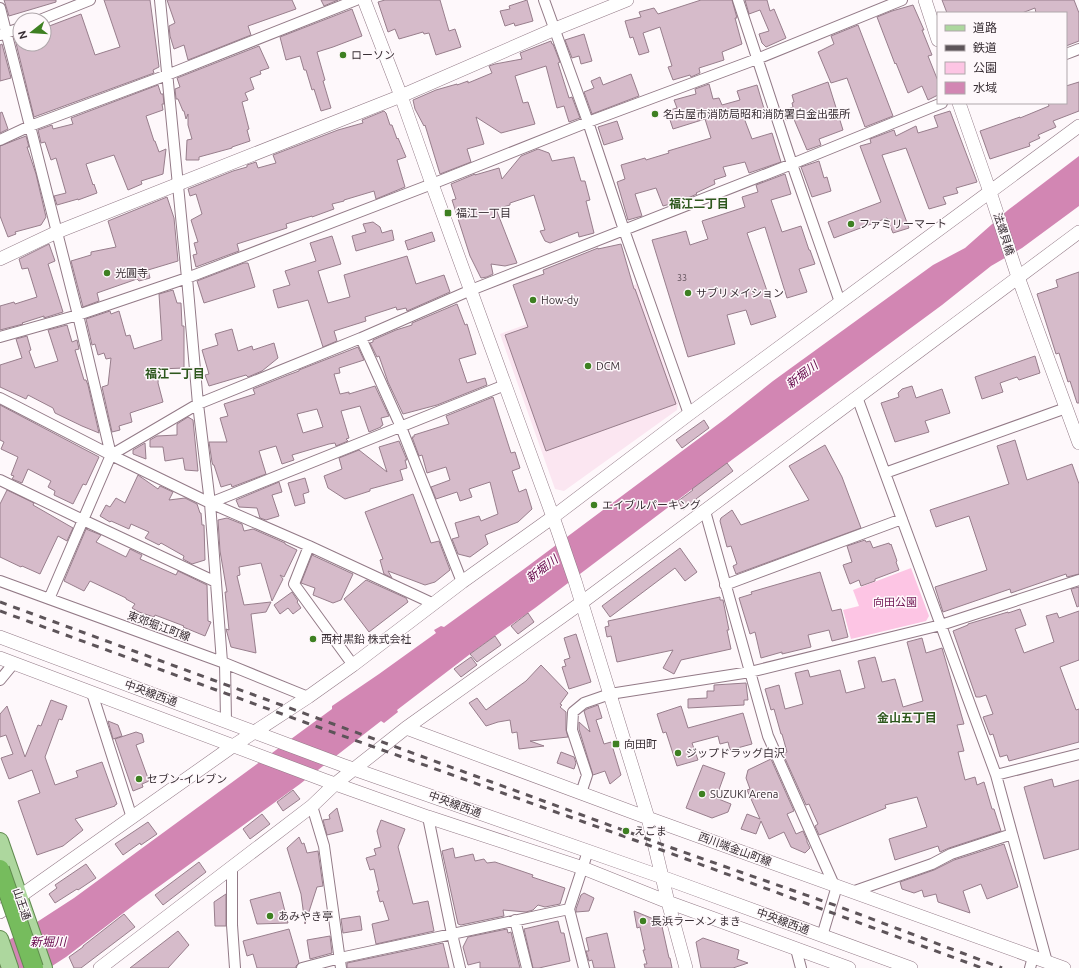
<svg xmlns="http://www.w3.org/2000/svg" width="1079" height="968" viewBox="0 0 1079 968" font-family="Ubuntu,'Noto Sans JP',sans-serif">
<rect width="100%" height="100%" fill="#fef8fb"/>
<path fill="#fbe6f1" d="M637,284L678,403L677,410L564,491L555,489L500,334Z"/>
<path fill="#fdc5e4" d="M911,568L929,616L926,621L851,639L843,610L859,606L853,590Z"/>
<path fill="#d286b3" d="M1079,156V206L1022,248L991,266L942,305L695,487L535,608L478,648L397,710L398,712L384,723L381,721L300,784L139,901L66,957L49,968H0V946L74,898L332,709V706L379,674L436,633L434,630L441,626L444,627L524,569L725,419L773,381L933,265L965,248L1008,210Z"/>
<path fill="#d6bbca" stroke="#987e8c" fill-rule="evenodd" d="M4,0H56V2L9,16Z
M104,0H150L159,67L153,70L154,73L34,117L15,39L20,37V44H44V28L81,14L95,55L120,47Z
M167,0H292L296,9L248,26L251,35L188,60L184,45L174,49L170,36L169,26L175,23Z
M321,0H338L324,6Z
M385,0H440L449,31L455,29L461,47L436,55L429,33L424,34L423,32L399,39L395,29L388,32L378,2Z
M527,0L533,21L515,26L514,23L505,26L500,11L510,9L509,6Z
M701,0H732L737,18H735L742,44L722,52L724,60L699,68L700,73L691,77L690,75L673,80L668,67L672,66L660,27L643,33L649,52L639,55L633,37L630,38L625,21L641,17L639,12L654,8L658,14Z
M745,0H767L770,11L774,9L786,38L766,47L762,43L759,34L769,31L760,10L749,14Z
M942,0H1074L1079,13V41L1066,46V13H1036L1035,8L1022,13H947Z
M913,5L924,30H922L932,55L928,56L938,81V95L928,100L922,86L908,93L896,63L895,64L877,17L892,11Z
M352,9L362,36L333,47L317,52L325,80L323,81L331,108L321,111L314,89L312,90L306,70H304L300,56L286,60L280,37Z
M858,25L893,116L865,127L847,78L831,83L818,52L834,44L831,36Z
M584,34L592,61L581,64L579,56L572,58L565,40Z
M551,41L552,44H553L560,62L558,63L569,98L572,97L580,118L569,122L564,106L557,108L546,66L515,76L523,103L528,102L535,124L501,133L476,117L484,144L467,149L471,162L440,174L425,125L424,126L415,109L413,100L436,90L457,84V85L468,81V83L492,73L489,66L495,64L522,59L520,53Z
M2,44L11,78L0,81V45Z
M259,46L269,68L260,71L261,74L250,78L254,89L245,93L248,100L242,102L249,129L247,130L250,141L232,147V148L199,157V160H186L187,140L192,139L188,125V114L186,119L184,111H183L178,99H176L175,89L180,87L177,78Z
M631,74L639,96L592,114L584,92L594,88L591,81L600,77L603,85Z
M828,82L843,130L819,139L821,145L807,150L793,117L786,120L783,111L793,107L792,103L794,102L792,95Z
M1079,82V111L1053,121L1056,127L1038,135L1040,138L1029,143L1030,146L990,159L980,131L1020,117V118L1049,106L1048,103H1066V86Z
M709,84L713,99L719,98L722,105L740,100L737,91L757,85L765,112L744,118L752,139L772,133L781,162L749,173L745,162L723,167L726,176L714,180L715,184L696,193L697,194L681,201L663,206L656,188L635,194L642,216L628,220L617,182L625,179L621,165L645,158L646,160L669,153L668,151L711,138L705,119L673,129L667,111L677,108L674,100L696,94L695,89Z
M158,85L161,94H163L164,104H162L163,110L146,116L154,141H155L159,152L166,149L163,174L141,181L142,184L128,190L114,155L86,164L93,185L94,184L97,193L78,200V199L57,205L54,196L66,193L56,158L51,160L45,142L41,143L38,130L52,125L53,129L73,124L71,118Z
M384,111L386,113L390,125H392L397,139L398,138L406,157L397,160L405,187L376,199L374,191L344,200V201L332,204L334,209L312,217V216L286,224L287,228L237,244L239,251L196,267L193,255L197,254L194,243L198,242L191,220L202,214L196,194L190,196L188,189L233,171L247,167V165L256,162L258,168L276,163L273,155L338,130L363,123L362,120Z
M950,111L977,182L956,188L958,193L943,197L946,204L929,209L906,148L882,155L909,228L893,233L887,218L834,238L828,222L881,202L860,146L871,143L870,139L894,130L896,136L916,126L918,133L938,127L934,116Z
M2,112L8,129L0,133V113Z
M617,121L623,139L604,145L598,127Z
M26,136L29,147H27L36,174L46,217L41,225L15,232L16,234L8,237L0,216V146Z
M538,149L549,153L552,161L574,157L581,181H585L590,200L586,201L594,233L579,237L578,232L550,243L545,241L540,231L545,230L534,195L510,203V205L496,209L517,263L505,266L491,264L493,274L487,277L481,278L470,256L452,200L456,199L451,184L475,174V175L499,168L502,179L521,156Z
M819,161L824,178L827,177L831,191L812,197L801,167Z
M785,174L791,194L771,200L782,232L801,226L809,250H810L815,264L799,269L807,292L787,298L765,227L747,233L776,317L751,325L746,310L727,315L735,344L688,357L652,240L686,231L690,245L708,239L702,221L745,207L742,197L758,192L756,185Z
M167,197L174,218L178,261L148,270L150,278L139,281L137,279L97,293L99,301L83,307L71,261L91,255V252L116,247L108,221Z
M373,222L380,227L382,233L392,230L394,240L356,251L352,236L366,232L363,224Z
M432,232L435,241L408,250L405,241Z
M332,236L341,264L318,271L328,303L350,297L344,275L407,256L416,284L444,275L450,292L407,311L406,308L397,310L396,307L365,317L366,321L334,331L337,341L323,347L308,300L278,308L273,290L290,285L285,271L316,261L310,243Z
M49,244L55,261L48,264L63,312L44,318V316L22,323L23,324L0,330V306L14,302L15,304L37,297L28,268L22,269L19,259Z
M621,244L634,289H635L676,404L546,451L505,335L528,327L513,285L544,274L543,270L598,248V249Z
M244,263H248L255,287L204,303L197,281Z
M1079,272V403H1077L1070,381L1068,382L1059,353L1056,354L1037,294L1058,287L1056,280Z
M173,290L177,303H181L182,326H184V368L159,369L158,383L163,402L130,413L132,422L119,426L120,430L112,432L102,387L108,385L111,358L106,359L104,353L98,355L95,344L92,345L86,319L110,311L111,314L119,311L126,336L130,335L134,349L162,340L159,294Z
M457,304L465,325L467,324L476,354L459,359L467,383L485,378L487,385L437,405L403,414L388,382L379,356L377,357L370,343L373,342V340L396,330L412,325V323Z
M67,325L72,342L77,340L79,349L75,350L84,380H86L88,385L99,433L82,426L55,413L53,408L28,395L26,399L0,387V365L22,358L16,339L27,336L31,350L29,351L35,368L58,361L48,330Z
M232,329L238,351L252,346L253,350L274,343L278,358L262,371L248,377L246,375L209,386L205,375L209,374L202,350L218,345L215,334Z
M358,347L364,360L339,368L340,373L334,374L340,394L349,392V394L375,386L389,416L381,418L383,425L381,426V427L369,432L360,406L341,411L349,438L346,439L348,441L336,446L335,443L329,444L292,455L294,460L282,464L276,446L259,451L266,474L232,487L231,484L221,487L214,465H213L212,462L209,442H227L220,418L228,416L224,404L255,394L253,389L288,375L299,371V370ZM317,409L323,427L303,433L297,414Z
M1035,356L1040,373L1019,380L1017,377L1000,383L1003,392L982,399L975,377Z
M912,386L916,398L942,389L950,413L925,421L929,432L895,442L881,403L899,397L898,393L902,389Z
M493,397L511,453L515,452L520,468L512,471L519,492L526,489L532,509L518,522L485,535L488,544L470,557L458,554L452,539L459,537L455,523L479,516L481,521L498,514L490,482L469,489L472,497L460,501L457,492L436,499L431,487L450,480L446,467L427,473L422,455L419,456L412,437H414V435L449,424L446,416Z
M0,405L99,457L86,485L83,484L73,504L54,495L55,491L48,487L51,481L28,469L22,483L12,479L14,476L11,475L18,457L1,449L4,442L0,440Z
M188,417L193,420L198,471L185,470L183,458L165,461L163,447H150V440L157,436L177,435V424Z
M704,420L709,428L682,448L676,440Z
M1015,440L1027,480L1072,464L1079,484V574L1067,577L1066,574L1011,593L1010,589L943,612L935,587L987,570L969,516L936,527L930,510L1009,484L997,446Z
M399,441L407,460H405L407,468L400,470L403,480L370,489V491L345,499L328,488L324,476L342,469L339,458L359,450L387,472L379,447Z
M145,443L146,459L133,454V450Z
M825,445L842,477L861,528L736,574L733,566L737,564L731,546L727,547L720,521L721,518L732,510L741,525L809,500L789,466Z
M727,463L733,471L696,499L697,500L683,510L678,501L693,490L692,489Z
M138,475L158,489L160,486L173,492L169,500L185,498L197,504L200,513H201L202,525H204L205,560L192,564L183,559L184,556L161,543L159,545L145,538L149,532L131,524L129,529L111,521L110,522L100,516L106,505L110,507L116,498L125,503Z
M305,478L309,492L303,494L305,503L295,506L288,483Z
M279,482L282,492L272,495L279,516L266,520L260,518L257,508L239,507L236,500Z
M7,490L34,503L33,505L73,528L67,541L58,536L40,574L22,566L21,567L0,557V504Z
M413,494L431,543L439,541L450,570L435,582L425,585L388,571L392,578L384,574L380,560L383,559L365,512Z
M227,518L242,524L244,531L253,529L285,543V544L297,550L284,577L280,575L283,579L272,601L261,563L239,567L240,575L237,576L244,605L271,602L266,612L251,614L256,653L231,647L226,629L229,630L225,592H227L220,551L218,520Z
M86,529L101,535L96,542L126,557L130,549L142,555L140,559L176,575L178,571L207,585L208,621L211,622L205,636L183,627L184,626L155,615L154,617L139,612L132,608L135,604L126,599V598L90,581L84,591L64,581Z
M865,540L866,542L870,541L873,548L889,543L890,545L891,544L897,561L896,562L899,570L875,579V581L861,586L859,580L850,584L843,565L852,562L847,546Z
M680,548L697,572L685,581L675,568L610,617L602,606Z
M312,555L353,574L341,600L333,603L313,595L315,588L301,583Z
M820,572L832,611L841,609L848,637L832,641L829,630L808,635L811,647L782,654V652L761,658L755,632L750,634L739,598L752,594L751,592Z
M366,580L406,598L408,602L369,632L344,599Z
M1079,587V606L1077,607L1071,589Z
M292,592L298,601L297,602L301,608L293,614L288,608L280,614L274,605Z
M720,597V600H723L729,630H727L731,649L681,660L674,674L663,668L673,650L617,662L611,636L607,637L605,627L609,626L608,621Z
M1020,609L1026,625L1015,629L1024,653L1054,642L1046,616L1057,613L1059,618L1079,611V660L1060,667L1076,710L1079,709V742L1009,761L1007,755L1000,757L993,734L990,735L983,717L993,714L986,695L980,697H976L953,631L968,625V624L1008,612V613Z
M528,613L534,622L518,634L511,626Z
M576,634L591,682L569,689L562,667L566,666L564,660L570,658L564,638Z
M495,636L501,645L477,662L470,654Z
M922,638L926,653L942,648L964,724L957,725L964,751L958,752L965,780L975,777L977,785L984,782L992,809H994L1001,831L949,848L940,852L938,846L895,860L889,839L927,827L917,797L885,805L886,808L819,835L815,826L818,824L809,804L806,805L783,754L787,752L782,734H781L774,709L771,710L765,689L779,685L785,709L803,704L795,673L808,670L810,677L840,670L846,693L865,688L858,661L875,657L882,682L895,679L903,707L923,701L907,642Z
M471,657L477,665L461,677L454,669Z
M541,665L568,693L560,704L562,705L560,707L566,712V730L568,737L530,741L544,746L519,749L517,732L512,733L510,720L498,722L486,726L469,703L477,698L486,710L526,681Z
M746,683L748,700H744V705L688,708V699L707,698V691H714V685Z
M51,700L67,706L62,720L59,719L45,757L55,785L78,777L76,771L102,762L117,804L115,805V806L75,819L83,830L63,846L37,855L18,801L40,793L32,770L9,779L1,758L13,754L6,735L0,737V714L7,706L25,757L38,725L41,726Z
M598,705L602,718L596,720L604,744L611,742L621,775L610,784L605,771L593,775L579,729V722L590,732L584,711L587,709Z
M681,706L688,728L743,713L752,744L730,750L728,742L720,744L718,736L692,743L698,760L677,766L666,732L663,733L657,714Z
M108,721L118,725L122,736L113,739Z
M136,732L142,734L144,742L136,745L149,781L142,784L143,787L133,791L115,739Z
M561,752L574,757L576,763L574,769L557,763Z
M771,759L794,811L787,814L796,834L803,831L807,840V842L810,848L805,853L791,847L784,832L769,839L761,821L756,834L741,829L747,814L760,819L747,790L750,789L746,778L748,770Z
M703,765L725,773L716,798L731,804L728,812L712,818L686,808Z
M1052,779L1054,787L1079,780V849L1044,859L1024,787Z
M293,790L300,799L283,811L277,802Z
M337,808L343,831L327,835L323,820L330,819L329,815Z
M262,814L270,824L250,839L243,829Z
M381,820L405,829L398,847L413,904L428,901L434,931L376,944L372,924L389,920L383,901L380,902L377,891H379L374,869L370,870L366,858L376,855L374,849L381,847L377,831Z
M148,822L157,834L141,845L140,843L123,855L115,844Z
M299,837L302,844L304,843L307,853L318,851L323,886L317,887L305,924L301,894L287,848Z
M1004,844L1018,887L987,899L981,884L963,891L970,913L938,902L936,894L924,897L922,890L914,893L902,889L900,882L934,870L954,860Z
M453,848L455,858L473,854L475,861L484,859L487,863L495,862L533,875L532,877L565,888L560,904L545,907L538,905L533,910L526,912L503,910L504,916L461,925L458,924L442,851Z
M199,862L206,872L163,905L155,895Z
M86,864L96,878L78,890L77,889L55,903L49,894L57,888L55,885Z
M280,892L288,923L257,924L250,900Z
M584,893L594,898L589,911L576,912V909L581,895Z
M226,894V926H215L214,902Z
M634,911L661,922L669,958H670L672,968H645L644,964H647L643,950H645L640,927L637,928Z
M124,914L135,927L81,968H74L69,957L83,947V946Z
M360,916L362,930L343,933L341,919Z
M558,921L561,933H564L570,961L539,968H533L524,929Z
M289,929L299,963L296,966V968H257L253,954L247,956L243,941Z
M507,929L508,933L511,932L520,968H480V962L468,965L463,947L468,937Z
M178,931L189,945L168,968H130Z
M607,933L615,968H594L592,960L589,961L586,951H589L586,938Z
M330,936L332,953L310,959L307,940Z
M703,938L739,950L737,959L748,963L733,968H701L696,942Z
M443,943L449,968H347V963Z"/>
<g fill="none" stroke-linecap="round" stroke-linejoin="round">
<defs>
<path id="minor" d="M160,0L187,278L198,404L210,503L222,662
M544,0L588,122L624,230L689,414
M738,0L792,164L840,302
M0,8L78,315L111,455L49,599
M40,20L90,0
M0,35L20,28
M1066,54L1079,49
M0,140L30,126L167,75L356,0
M0,337L78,315L187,278L432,184L588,122L757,59L902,0
M361,338L401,427L462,582
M857,397L996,775L1047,962
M0,398L111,455L210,503L309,546L434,604
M111,455L198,404L361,338L471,290L792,164L942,103
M885,473L1066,408
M0,480L83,520L216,582
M210,503L505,385
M705,511L768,736L834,885
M309,546L294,584L353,665
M0,581L222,662L308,697
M725,585L902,519
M225,663L226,721
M0,680L14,663
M92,693L132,818
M996,775L1079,754
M581,793L587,775L572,730L573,712L584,703L610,694L750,672L941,625L1079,580
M312,806L324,846L341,968
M428,817L452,934L460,968
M232,867V925L235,968
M852,892L932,864L951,854L1012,834
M515,920L527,968
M822,936L837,886
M796,949L801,968
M302,968L340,958L569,909
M584,968L569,909L588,851
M1030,968L1033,957"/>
<path id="tertiary" d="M364,0L401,96L432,184L553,517L575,581L648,818L668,902L686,968
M925,0L938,40
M959,103L990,192L1018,277L1079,443
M0,259L57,232L401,96L555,29L627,0
M0,637L342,765L662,877L911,968
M0,658L324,780L428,817L583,868L668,902L849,968
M406,728L648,818L1064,968
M0,912L19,897L233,746L308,697L353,665L462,582L553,517L689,414L1079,126
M100,968L312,806L335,784L406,728L581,603L1079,232"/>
<path id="primary" d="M0,841L44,968
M0,939L10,968"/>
</defs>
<use href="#minor" stroke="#937a87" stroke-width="12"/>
<use href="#tertiary" stroke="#937a87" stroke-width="14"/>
<use href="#primary" stroke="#608a4f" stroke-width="18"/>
<use href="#minor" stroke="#fff" stroke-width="10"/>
<use href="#tertiary" stroke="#fff" stroke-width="13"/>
<use href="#primary" stroke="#add79e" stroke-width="16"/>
<path stroke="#5d5459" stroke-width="3" stroke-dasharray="7 7" stroke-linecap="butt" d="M0,602L672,848L840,907L1002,968
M0,611L304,722L637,841L982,968"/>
<defs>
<path id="motorway-bridge" d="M0,869L34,968"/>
</defs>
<use href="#motorway-bridge" stroke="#608a4f" stroke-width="20" stroke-linecap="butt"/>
<use href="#motorway-bridge" stroke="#76bc5d" stroke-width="18"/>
</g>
<g fill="#3e8022" stroke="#fef8fb" stroke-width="1.5">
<circle cx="343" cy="55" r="4"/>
<circle cx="655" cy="114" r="4"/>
<rect x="444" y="209" width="8" height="8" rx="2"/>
<circle cx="851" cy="224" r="4"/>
<circle cx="107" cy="273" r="4"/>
<circle cx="688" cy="293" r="4"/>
<circle cx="533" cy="300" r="4"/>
<circle cx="588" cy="366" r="4"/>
<circle cx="594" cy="505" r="4"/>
<circle cx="313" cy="639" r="4"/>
<rect x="612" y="740" width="8" height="8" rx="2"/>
<circle cx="678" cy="753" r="4"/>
<circle cx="139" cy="779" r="4"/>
<circle cx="702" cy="794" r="4"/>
<circle cx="626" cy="831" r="4"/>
<circle cx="270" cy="916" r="4"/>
<circle cx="643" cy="921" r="4"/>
</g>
<g text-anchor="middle" stroke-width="3" stroke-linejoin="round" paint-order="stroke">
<g font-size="9" fill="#60515a">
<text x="682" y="281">33</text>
</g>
<g font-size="11" fill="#382e34" stroke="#fef8fb" text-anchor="start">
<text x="351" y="59">ローソン</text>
<text x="663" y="118">名古屋市消防局昭和消防署白金出張所</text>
<text x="456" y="217">福江一丁目</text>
<text x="859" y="228">ファミリーマート</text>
<text x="115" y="277">光圓寺</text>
<text x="696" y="297">サブリメイション</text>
<text x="541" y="304">How-dy</text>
<text x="596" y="370">DCM</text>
<text x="602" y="509">エイブルパーキング</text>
<text x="321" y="643">西村黒鉛 株式会社</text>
<text x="624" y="748">向田町</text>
<text x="686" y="757">ジップドラッグ白沢</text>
<text x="147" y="783">セブン-イレブン</text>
<text x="710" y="798">SUZUKI Arena</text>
<text x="634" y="835">えごま</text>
<text x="278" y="920">あみやき亭</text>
<text x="651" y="925">長浜ラーメン まき</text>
</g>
<g font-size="11" fill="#382e34" stroke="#fef8fb">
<text transform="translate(1004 234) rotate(72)" y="4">法螺貝橋</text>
<text transform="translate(159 626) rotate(20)" y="4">東郊堀江町線</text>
<text transform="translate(151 693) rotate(20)" y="4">中央線西通</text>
<text transform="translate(455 804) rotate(20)" y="4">中央線西通</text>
<text transform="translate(735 849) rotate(20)" y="4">西川端金山町線</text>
<text transform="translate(22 904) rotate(71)" y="4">山王通</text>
<text transform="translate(783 921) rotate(20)" y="4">中央線西通</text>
</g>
<g font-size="11" fill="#711754" stroke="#fef8fb">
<text x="895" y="606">向田公園</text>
</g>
<g font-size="12" font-weight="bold" fill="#2e581e" stroke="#fef8fb">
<text x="699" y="208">福江二丁目</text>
<text x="175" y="378">福江一丁目</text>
<text x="907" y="722">金山五丁目</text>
</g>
<g font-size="12" font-style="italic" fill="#65074a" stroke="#fef8fb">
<text transform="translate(802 375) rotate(-37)" y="4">新堀川</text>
<text transform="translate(542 569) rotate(-37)" y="4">新堀川</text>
<text x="48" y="946">新堀川</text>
</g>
</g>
<rect x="937" y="12" width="130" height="92" fill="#fef8fb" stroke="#afa7ab"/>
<rect x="945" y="25" width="20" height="6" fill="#add79e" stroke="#afa7ab"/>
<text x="973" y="32" font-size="12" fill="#382e34">道路</text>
<rect x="945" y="45" width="20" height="6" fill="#5d5459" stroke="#afa7ab"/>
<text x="973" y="52" font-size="12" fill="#382e34">鉄道</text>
<rect x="945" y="62" width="20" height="12" fill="#fdc5e4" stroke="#afa7ab"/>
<text x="973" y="72" font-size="12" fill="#382e34">公園</text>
<rect x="945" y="82" width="20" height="12" fill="#d286b3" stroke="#afa7ab"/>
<text x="973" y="92" font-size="12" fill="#382e34">水域</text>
<g transform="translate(32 32) rotate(253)"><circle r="19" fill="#fef8fb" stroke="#afa7ab"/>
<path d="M0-3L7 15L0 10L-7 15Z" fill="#3e8022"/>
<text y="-6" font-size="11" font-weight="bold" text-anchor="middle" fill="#382e34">N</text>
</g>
</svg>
